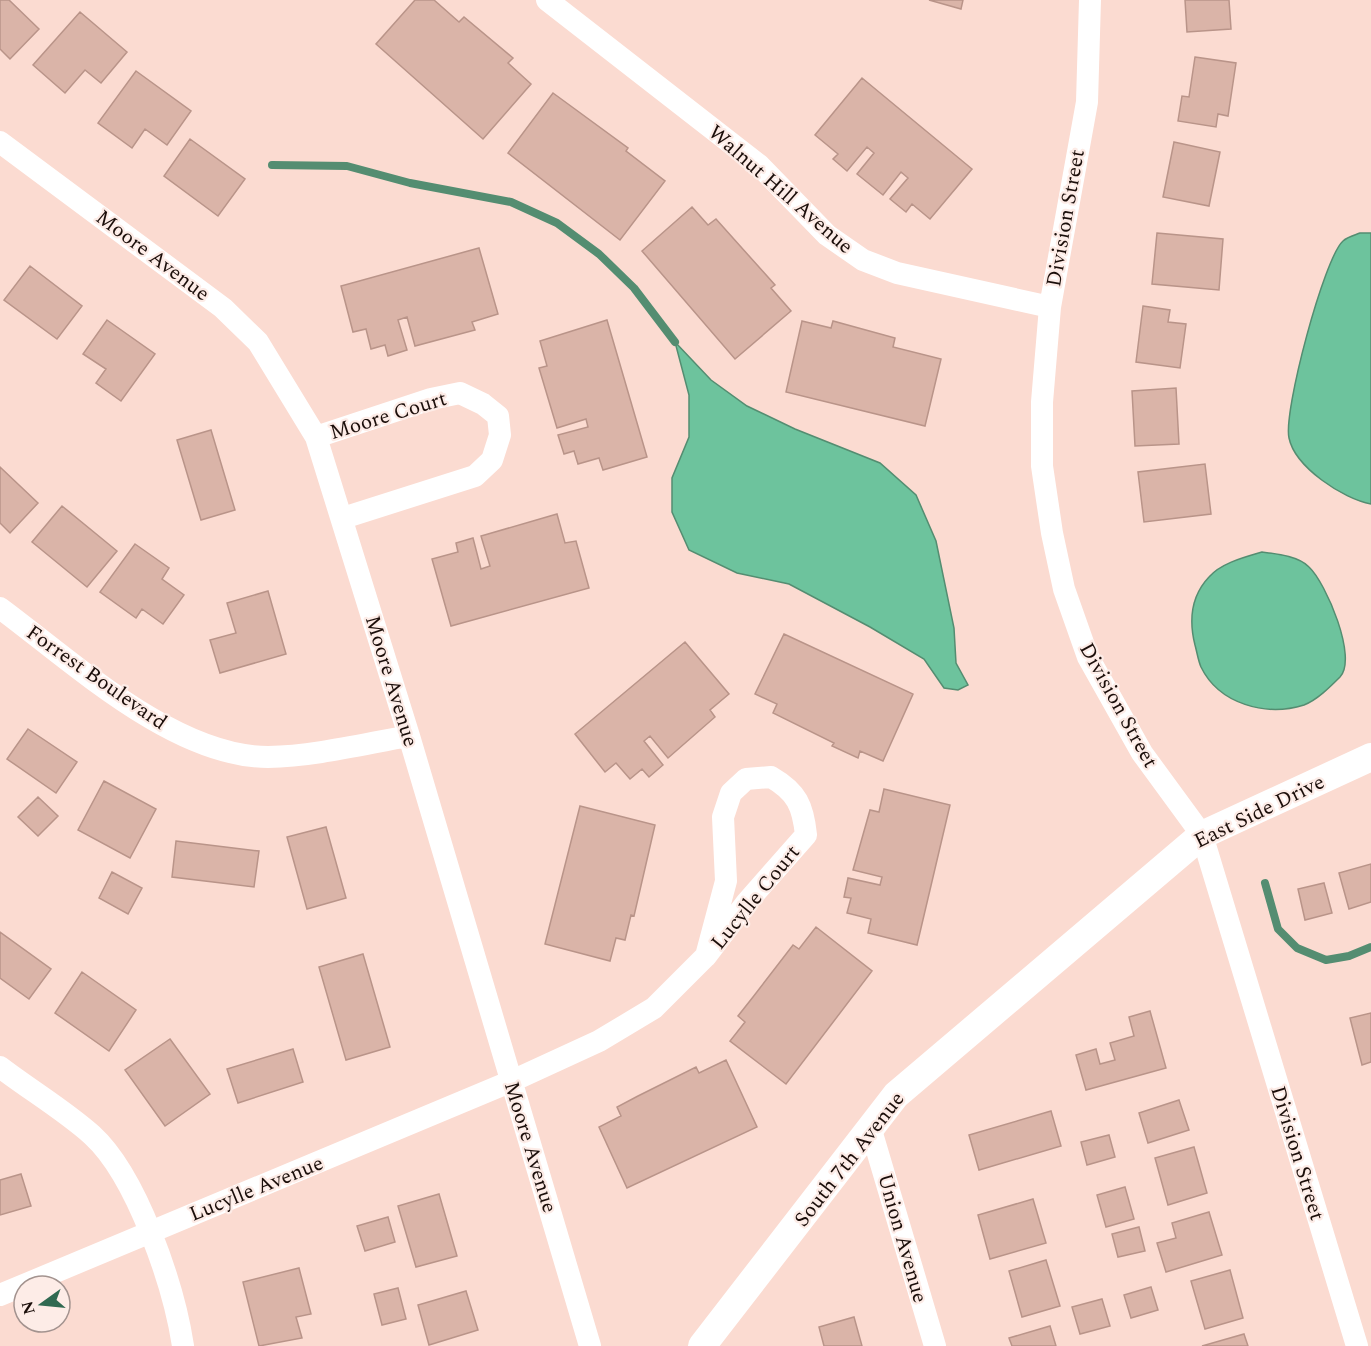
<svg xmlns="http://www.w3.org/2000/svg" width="1371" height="1346" viewBox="0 0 1371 1346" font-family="Spectral,serif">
<rect width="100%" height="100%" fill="#fbdbd1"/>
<path fill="#6dc39d" stroke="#548d71" stroke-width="1.5" d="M1360,233H1371V504C1343,499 1295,467 1289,438C1283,412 1324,258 1343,241C1347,237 1355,235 1360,233Z
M675,342L711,380L747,406L795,429L880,463L916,495L936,541L954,628L956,663L968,685L958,690L944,688L924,659L870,627L789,584L737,573L689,550L672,512V478L689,437V395Z
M1262,552C1277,554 1298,556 1309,567C1326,583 1358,658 1340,677C1330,687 1317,700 1304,705C1266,717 1219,704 1201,667C1198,660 1197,652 1195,645C1189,621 1191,596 1209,577C1221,563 1245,557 1262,552Z"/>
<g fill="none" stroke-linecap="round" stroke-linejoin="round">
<path stroke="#548d71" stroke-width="8" d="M272,165L347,166L410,183L511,202L557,223L599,254L634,288L675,342
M1265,883L1278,929L1297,948L1326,960L1349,956L1371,947"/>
</g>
<path fill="#dab4a8" stroke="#b99489" stroke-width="1.5" d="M0,0H9L39,29L10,59L0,49Z
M415,0H434L459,22L464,17L513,58L508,63L531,84L483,139L376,44Z
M929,0H963L961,9Z
M1185,0H1229L1231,29L1187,32Z
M80,12L127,52L101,83L85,70L65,93L33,65Z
M1195,57L1236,63L1228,116L1218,114L1216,127L1178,121L1182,96L1189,97Z
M136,71L191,111L167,145L145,129L132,148L98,123Z
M862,78L972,169L930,219L912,204L906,212L890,199L908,178L901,172L883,195L857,174L874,153L867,147L847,171L833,159L838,154L815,135Z
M553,93L628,148L626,151L665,181L620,240L508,153Z
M190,139L245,179L218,216L164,176Z
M1174,142L1220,152L1209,206L1163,197Z
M692,207L708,225L716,219L775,285L771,288L791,311L735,359L642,251Z
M1157,233L1223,239L1219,290L1152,284Z
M479,248L498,314L472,322L475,330L415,346L407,317L398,320L407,350L388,356L385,345L371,349L366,329L353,332L341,286Z
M30,266L82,306L57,339L4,300Z
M1143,306L1170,310L1168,322L1186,324L1180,368L1136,362Z
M107,320L155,354L121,401L96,383L106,369L83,354Z
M607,320L647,457L603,470L599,458L578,464L574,451L564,454L558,435L588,427L586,419L557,428L539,368L547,366L540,341Z
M802,321L831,328L833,321L895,338L893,347L941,359L925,426L786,392Z
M1176,388L1179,444L1135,446L1132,391Z
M211,430L235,510L201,520L177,440Z
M1205,464L1211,514L1144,522L1138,472Z
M0,467L38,503L10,533L0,523Z
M62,506L117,551L87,587L32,542Z
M557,514L565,543L576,541L589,588L451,626L432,559L458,552L456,543L473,538L481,569L490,566L481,536Z
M135,544L169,568L162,579L184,595L163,624L142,609L136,618L100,592Z
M268,591L286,654L220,673L210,640L236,633L227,603Z
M784,634L913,694L883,761L860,751L858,758L832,746L834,743L773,713L777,704L755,694Z
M685,642L729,694L710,710L715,717L668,758L650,736L644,741L663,765L649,777L642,769L630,779L616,763L605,772L575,734Z
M28,729L77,762L56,793L7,759Z
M104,781L156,809L130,858L78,830Z
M884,789L950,805L917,945L868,933L871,919L847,913L851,898L844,897L848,878L880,885L882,877L853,870L870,810L879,812Z
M38,797L58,816L38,836L18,817Z
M580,806L655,825L634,916L631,915L625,940L616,938L610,961L545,944Z
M326,827L346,898L307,909L287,837Z
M176,841L259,851L254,887L172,877Z
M1371,864V902L1349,909L1339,873Z
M112,872L142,888L128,914L99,898Z
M1324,883L1332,913L1305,920L1298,889Z
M816,927L872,971L786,1084L730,1041L745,1022L738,1016L753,997L793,945L799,949Z
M0,932L51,969L29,999L0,978Z
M363,954L390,1047L346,1060L319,967Z
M82,972L136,1010L109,1051L55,1013Z
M1150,1011L1166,1068L1086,1090L1076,1055L1096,1049L1100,1064L1115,1060L1110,1043L1134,1036L1129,1017Z
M1371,1013V1062L1362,1065L1350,1018Z
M170,1039L210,1094L165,1126L125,1070Z
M293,1049L303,1082L238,1103L227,1069Z
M726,1060L757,1127L627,1188L599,1127L621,1116L617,1107L638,1096L696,1067L699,1073Z
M1179,1100L1189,1130L1148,1143L1139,1113Z
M1051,1111L1061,1146L979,1170L969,1135Z
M1109,1135L1115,1157L1087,1165L1081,1142Z
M1194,1147L1207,1193L1168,1205L1155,1158Z
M21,1174L31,1206L0,1215V1180Z
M1125,1187L1134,1219L1106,1227L1097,1195Z
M439,1194L457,1256L416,1267L398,1206Z
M1033,1199L1046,1243L990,1259L978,1215Z
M1209,1212L1222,1255L1166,1272L1157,1243L1176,1238L1172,1223Z
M388,1217L395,1242L365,1251L357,1226Z
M1139,1227L1145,1251L1118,1257L1112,1234Z
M1046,1260L1060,1306L1022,1317L1009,1271Z
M299,1268L311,1314L296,1317L302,1338L259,1346L243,1282Z
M1230,1270L1243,1318L1205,1329L1191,1281Z
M1151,1287L1158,1310L1131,1318L1124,1295Z
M398,1288L406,1319L382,1325L374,1294Z
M466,1291L478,1330L429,1345L418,1305Z
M1102,1299L1110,1326L1080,1334L1072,1307Z
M854,1317L862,1346H824L819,1327Z
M1050,1326L1056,1346H1012L1009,1338Z
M1244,1334L1248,1346H1202Z"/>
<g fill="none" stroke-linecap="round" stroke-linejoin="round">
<path stroke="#fff" stroke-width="22" d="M547,0L759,165L827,235L863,260L897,273L1050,307
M1090,0L1087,102L1050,307L1042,402V466L1052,533L1064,589L1088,657L1142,753L1202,835L1357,1346
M0,142L223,308L258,342L316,437L409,736L590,1346
M316,437L431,399L460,393L483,404L498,416L500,435L492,460L475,476L343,518
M0,608C73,662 174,757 268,757C315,756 363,744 409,736
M771,777C797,792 803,806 806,835L747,902L706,956L726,881L723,817L731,793L746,779Z
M0,1067C30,1090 64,1110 92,1135C137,1176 174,1286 183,1346
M871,1130L935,1346
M0,1295L512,1081L599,1041L654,1008L706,956"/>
<path stroke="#fff" stroke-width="28" d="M702,1346L896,1095L1202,835L1371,757"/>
</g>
<g text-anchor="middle" stroke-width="4.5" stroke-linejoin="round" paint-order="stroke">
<g font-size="21" fill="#1b0e0a" stroke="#fdece7">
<text transform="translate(781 189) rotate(41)" y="7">Walnut Hill Avenue</text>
<text transform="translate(1065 218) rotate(-80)" y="7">Division Street</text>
<text transform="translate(153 255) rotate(37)" y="7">Moore Avenue</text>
<text transform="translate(388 415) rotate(-17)" y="7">Moore Court</text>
<text transform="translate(97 677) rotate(35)" y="7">Forrest Boulevard</text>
<text transform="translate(392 681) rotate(73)" y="7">Moore Avenue</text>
<text transform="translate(1119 705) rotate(61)" y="7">Division Street</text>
<text transform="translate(1259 811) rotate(-26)" y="7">East Side Drive</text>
<text transform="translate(755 897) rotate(-51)" y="7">Lucylle Court</text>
<text transform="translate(531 1147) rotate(73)" y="7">Moore Avenue</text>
<text transform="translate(1298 1153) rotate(73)" y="7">Division Street</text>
<text transform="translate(849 1159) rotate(-52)" y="7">South 7th Avenue</text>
<text transform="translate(256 1188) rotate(-22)" y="7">Lucylle Avenue</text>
<text transform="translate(903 1238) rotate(74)" y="7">Union Avenue</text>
</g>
</g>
<g transform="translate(42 1304) rotate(255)"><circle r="28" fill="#fdece7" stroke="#a3938f" stroke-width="1.5"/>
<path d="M0-4.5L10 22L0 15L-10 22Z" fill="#306951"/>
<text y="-9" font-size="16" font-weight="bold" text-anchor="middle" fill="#1b0e0a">N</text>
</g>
</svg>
